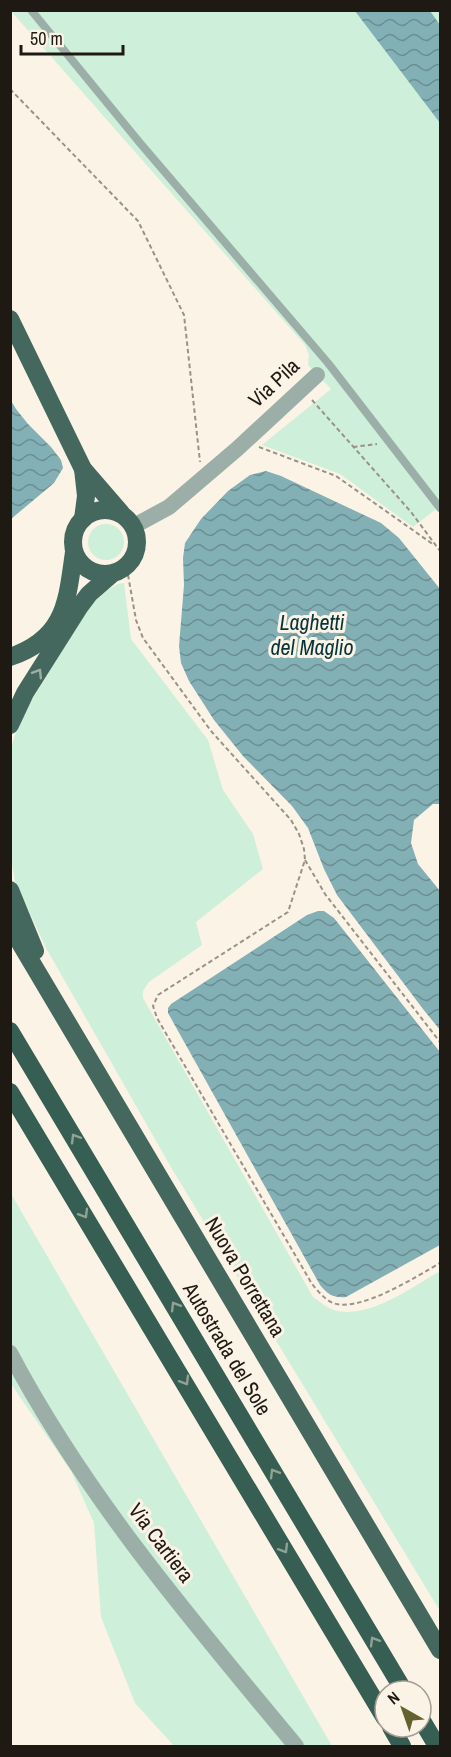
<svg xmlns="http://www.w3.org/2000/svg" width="451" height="1757" font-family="'Archivo Narrow',sans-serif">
	<defs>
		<pattern id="water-waves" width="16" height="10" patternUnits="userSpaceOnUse" patternTransform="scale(1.5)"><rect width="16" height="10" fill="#83b0b5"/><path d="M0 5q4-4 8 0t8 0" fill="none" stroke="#6b8e92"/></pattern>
	</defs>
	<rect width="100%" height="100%" fill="#fcf3e7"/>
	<g fill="#ceefd9">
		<polygon points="11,11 440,11 440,506 413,527 340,474 262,445 331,389 308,365 309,355 305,345"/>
		<circle cx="106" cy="542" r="18"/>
		<path d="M 124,583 L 131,639 L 208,740 L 223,790 L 253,834 L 263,869 L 196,922 L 202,945 L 149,982 L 143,991 L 143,998 L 313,1297 C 318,1300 323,1305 329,1308 C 363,1324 412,1287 440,1271 L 440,1611 L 172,1169 L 46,948 L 15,881 L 10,853 L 10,751 L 16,732 L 30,703 L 90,606 L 106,591 L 118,584 Z"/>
		<polygon points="10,1192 332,1746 174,1746 135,1703 101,1617 94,1523 71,1471 11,1384"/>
	</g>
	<g fill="url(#water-waves)">
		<polygon points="355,11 430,11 440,25 440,123"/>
		<polygon points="10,399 16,409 28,424 51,447 61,460 63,468 54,483 11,519"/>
		<polygon points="266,471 281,476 381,523 399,538 440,589 440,804 433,804 414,820 411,843 418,864 440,891 440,1030 423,1009 337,895 324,869 308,828 292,806 243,756 214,720 189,681 181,663 179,646 184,585 183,558 185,543 201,519 228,491 250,475"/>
		<path d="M 318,911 L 324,911 L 334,918 L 440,1052 L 440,1245 L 346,1297 C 334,1298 328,1295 320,1285 L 168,1013 L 168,1008 L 171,1004 L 307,915 Z"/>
	</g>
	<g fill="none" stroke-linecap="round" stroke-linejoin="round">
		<g stroke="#999288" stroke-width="2" stroke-dasharray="4.5 3" stroke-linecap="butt">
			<polyline points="10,89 138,221 184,315 200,462"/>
			<polyline points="312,400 411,512 440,551"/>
			<polyline points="259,447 336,476 434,545"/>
			<polyline points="353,447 377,444"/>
			<path d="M 128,575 L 136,620 L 143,638 L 211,731 L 291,820 L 299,834 L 304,849 L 305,860 L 288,912 L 158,995 L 153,1006 L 157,1018 L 312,1284 C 318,1291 324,1299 333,1303 C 360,1313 417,1276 440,1263"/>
			<polyline points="305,860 325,894 440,1042"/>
		</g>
		<polyline stroke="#9caea8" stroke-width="8" points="31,10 140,143 328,363 440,508"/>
		<g stroke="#9caea8" stroke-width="16">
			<polyline points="134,526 169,507 237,449 317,375"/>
			<path d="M 10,1353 C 86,1497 193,1622 296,1746"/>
		</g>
		<g stroke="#44685e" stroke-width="18">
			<polyline points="10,319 83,469 121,513"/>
			<circle cx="105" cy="542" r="32"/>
			<polyline points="83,519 86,496 83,469"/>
			<path d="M 10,657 C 66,638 67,601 74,552"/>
			<polyline points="10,725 25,693 80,606 89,594 112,574"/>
			<polyline points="10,890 35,951"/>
			<polyline points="10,926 440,1650"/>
		</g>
		<g stroke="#375e52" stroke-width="18">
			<polyline points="10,1031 404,1691"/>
			<polyline points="10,1092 385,1718"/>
			<polyline points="421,1719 437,1746"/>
			<polyline points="391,1727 402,1746"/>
		</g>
	</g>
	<defs><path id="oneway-chevron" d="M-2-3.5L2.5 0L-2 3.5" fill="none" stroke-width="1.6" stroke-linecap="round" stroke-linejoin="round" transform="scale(1.5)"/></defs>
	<use stroke="#a0aea2" href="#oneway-chevron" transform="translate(38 673) rotate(-58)"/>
	<g stroke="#90a195">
		<use href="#oneway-chevron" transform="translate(75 1138) rotate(-121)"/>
		<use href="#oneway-chevron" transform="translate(84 1214) rotate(59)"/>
		<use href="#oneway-chevron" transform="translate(175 1306) rotate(-121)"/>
		<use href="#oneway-chevron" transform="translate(185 1381) rotate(59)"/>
		<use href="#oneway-chevron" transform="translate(274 1473) rotate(-121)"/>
		<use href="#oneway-chevron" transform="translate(284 1549) rotate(59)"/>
		<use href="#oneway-chevron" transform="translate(374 1641) rotate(-121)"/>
	</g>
	<g text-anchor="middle" stroke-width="6" stroke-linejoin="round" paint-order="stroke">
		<g font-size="21" fill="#1e1912" stroke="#fcf3e7">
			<text transform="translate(274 383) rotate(-43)" y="7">Via Pila</text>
			<text transform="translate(245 1277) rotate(59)" y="7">Nuova Porrettana</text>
			<text transform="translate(227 1349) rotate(59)" y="7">Autostrada del Sole</text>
			<text transform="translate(161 1543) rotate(53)" y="7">Via Cartiera</text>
		</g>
		<g font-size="22" font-style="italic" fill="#073439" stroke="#fcf3e7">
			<text x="312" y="630">Laghetti<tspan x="312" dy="25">del Maglio</tspan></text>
		</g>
	</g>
	<rect width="451" height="1757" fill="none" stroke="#1e1912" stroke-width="24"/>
	<g transform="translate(403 1709) rotate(320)"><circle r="28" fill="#fcf3e7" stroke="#a39c92" stroke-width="1.5"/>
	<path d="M0-4.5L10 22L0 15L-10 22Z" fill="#64612e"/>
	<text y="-9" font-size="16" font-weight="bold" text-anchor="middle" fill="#1e1912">N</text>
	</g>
	<path d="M21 45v9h102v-9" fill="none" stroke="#1e1912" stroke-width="3"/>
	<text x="30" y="45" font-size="18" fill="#1e1912" stroke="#fcf3e7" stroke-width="4.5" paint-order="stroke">50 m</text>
</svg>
